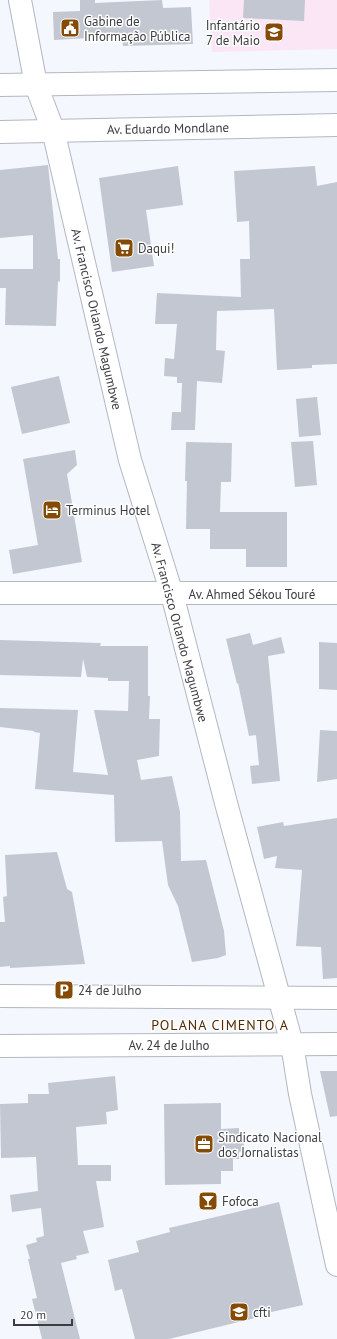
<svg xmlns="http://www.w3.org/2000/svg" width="337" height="1339" font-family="'PT Sans',sans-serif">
	<rect width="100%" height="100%" fill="#f4f7fd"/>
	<polygon fill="#fbe6f5" points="209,0 337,0 337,49 212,52"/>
	<g fill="#c2c7d1">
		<polygon points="80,0 95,0 95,3 162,0 163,8 191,7 193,44 123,46 122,36 54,40 53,12 80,11"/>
		<polygon points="244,0 305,0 304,21 243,18"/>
		<polygon points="48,165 58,259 60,259 60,282 58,281 56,326 5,325 6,288 0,288 0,269 33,269 33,235 0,238 0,170"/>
		<polygon points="178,166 183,205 146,210 154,266 112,272 99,178"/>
		<polygon points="315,166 317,186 337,182 337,364 312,365 312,368 277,370 274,309 217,311 216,350 225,351 222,383 197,381 195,430 171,430 172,412 181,412 182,383 177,383 177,377 164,376 165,358 174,359 177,324 155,324 157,293 241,297 240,259 250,259 249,221 237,222 234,171"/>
		<polygon points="59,376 70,423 22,434 11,387"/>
		<polygon points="317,397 321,435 299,437 296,399"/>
		<polygon points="313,441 317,485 295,487 291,442"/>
		<polygon points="186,442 232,443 231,482 221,482 220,512 287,512 287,567 246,567 246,549 210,549 210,529 186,529 187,481 185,481"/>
		<polygon points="75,450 77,465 67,474 82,562 13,574 9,550 38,545 23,459"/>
		<polygon points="250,633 253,645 281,637 285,653 268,656 280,781 252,784 250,766 259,765 256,735 249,736 238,683 237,684 226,639"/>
		<polygon points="0,640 101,643 100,646 148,646 148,696 150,696 149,719 160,719 159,756 137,760 141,780 172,776 180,812 181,861 206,860 224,931 226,955 218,958 192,962 178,906 168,885 162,841 115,842 114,795 35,789 40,733 34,732 34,731 0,727 0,708 78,710 73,772 108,775 94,710 128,711 129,681 108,681 108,678 87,677 83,659 81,677 0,675"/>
		<polygon points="319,642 337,643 337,690 319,689"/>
		<polygon points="320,730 337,731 337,779 317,782"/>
		<polygon points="337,818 337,978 323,979 321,947 296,946 302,870 275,868 277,856 264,859 257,827 283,822 284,826"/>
		<polygon points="57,852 67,889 72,892 85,964 10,968 10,966 0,967 0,922 5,922 3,897 7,896 5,855"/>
		<polygon points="320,1071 337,1071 337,1116 330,1117"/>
		<polygon points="115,1076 118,1110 106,1112 107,1124 76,1127 78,1165 111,1165 111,1181 96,1181 104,1227 83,1231 89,1253 76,1256 77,1259 61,1263 80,1339 42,1339 32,1299 37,1298 28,1259 30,1259 26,1245 37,1242 36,1238 44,1236 41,1208 12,1212 10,1195 38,1191 36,1157 1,1158 0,1104 28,1103 28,1094 49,1094 48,1083"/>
		<polygon points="221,1103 221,1129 239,1128 239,1137 244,1137 244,1151 239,1152 239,1159 233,1159 233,1171 221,1171 221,1184 165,1185 164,1104"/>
		<polygon points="279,1202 303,1305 258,1315 259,1317 169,1339 135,1339 122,1289 115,1291 108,1260 139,1252 136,1241 170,1232 169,1228"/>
	</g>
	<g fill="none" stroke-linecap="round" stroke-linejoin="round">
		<defs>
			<g id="minor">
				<polyline points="20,0 36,85 53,130 130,460 172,594 226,803 292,1044 300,1094 337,1265"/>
				<polyline points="0,593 337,593"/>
			</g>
			<g id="primary">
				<polyline points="0,85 337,80"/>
				<polyline points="0,132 337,125"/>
				<polyline points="0,996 337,998"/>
				<polyline points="0,1046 337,1044"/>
			</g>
		</defs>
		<use href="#minor" stroke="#b2b7c0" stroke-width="24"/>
		<use href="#primary" stroke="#b2b7c0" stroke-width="24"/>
		<use href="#minor" stroke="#fff" stroke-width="22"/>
		<use href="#primary" stroke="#fff" stroke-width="22"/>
	</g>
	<defs>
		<symbol id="civic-square" viewBox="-11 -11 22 22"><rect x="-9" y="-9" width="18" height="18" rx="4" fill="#854a04" stroke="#fff"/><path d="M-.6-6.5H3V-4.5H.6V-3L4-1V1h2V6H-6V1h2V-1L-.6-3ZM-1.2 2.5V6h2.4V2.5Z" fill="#fff"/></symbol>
		<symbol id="school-square" viewBox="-11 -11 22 22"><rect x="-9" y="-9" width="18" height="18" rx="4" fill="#854a04" stroke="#fff"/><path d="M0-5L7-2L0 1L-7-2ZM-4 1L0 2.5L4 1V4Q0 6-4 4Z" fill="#fff"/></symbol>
		<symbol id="supermarket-square" viewBox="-11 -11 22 22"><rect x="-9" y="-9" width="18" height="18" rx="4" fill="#854a04" stroke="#fff"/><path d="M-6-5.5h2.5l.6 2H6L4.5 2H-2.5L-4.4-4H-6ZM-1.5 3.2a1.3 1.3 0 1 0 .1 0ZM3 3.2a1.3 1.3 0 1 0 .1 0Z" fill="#fff"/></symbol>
		<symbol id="hotel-square" viewBox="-11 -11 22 22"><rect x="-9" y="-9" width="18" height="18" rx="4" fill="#854a04" stroke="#fff"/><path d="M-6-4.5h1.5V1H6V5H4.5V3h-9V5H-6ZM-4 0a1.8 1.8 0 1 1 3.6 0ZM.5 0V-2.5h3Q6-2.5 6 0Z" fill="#fff"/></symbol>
		<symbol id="parking-square" viewBox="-11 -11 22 22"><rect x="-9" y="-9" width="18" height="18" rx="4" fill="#854a04" stroke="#fff"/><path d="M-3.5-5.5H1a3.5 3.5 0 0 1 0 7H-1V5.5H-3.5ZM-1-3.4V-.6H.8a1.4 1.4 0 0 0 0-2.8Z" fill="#fff"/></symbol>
		<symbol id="office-square" viewBox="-11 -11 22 22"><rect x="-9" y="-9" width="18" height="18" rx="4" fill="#854a04" stroke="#fff"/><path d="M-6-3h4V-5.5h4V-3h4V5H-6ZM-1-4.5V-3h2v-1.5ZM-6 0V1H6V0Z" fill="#fff"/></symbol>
		<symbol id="bar-square" viewBox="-11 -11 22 22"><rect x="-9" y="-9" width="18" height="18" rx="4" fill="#854a04" stroke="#fff"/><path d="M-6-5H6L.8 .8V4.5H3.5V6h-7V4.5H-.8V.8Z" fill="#fff"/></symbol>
	</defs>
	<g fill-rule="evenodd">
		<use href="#civic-square" x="59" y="17" width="22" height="22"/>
		<use href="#school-square" x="263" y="21" width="22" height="22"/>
		<use href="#supermarket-square" x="113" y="237" width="22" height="22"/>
		<use href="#hotel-square" x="41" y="499" width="22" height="22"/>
		<use href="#parking-square" x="53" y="979" width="22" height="22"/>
		<use href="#office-square" x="193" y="1133" width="22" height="22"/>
		<use href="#bar-square" x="197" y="1190" width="22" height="22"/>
		<use href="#school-square" x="228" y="1301" width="22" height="22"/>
	</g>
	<g text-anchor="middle" stroke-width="3" stroke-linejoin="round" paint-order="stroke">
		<g font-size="13" fill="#3b3d41" stroke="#fff" text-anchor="start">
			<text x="84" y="26">Gabine de<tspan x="84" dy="15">Informação Pública</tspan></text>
			<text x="260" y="30" text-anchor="end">Infantário<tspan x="260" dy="15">7 de Maio</tspan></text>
			<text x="138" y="253">Daqui!</text>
			<text x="66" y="515">Terminus Hotel</text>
			<text x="78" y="995">24 de Julho</text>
			<text x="218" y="1142">Sindicato Nacional<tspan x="218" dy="15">dos Jornalistas</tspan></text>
			<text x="222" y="1206">Fofoca</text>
			<text x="253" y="1317">cfti</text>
		</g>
		<g font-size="13" fill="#3b3d41" stroke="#fff">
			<text transform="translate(168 128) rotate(-1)" y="5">Av. Eduardo Mondlane</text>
			<text transform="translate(97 319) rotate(77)" y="5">Av. Francisco Orlando Magumbwe</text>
			<text x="252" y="599">Av. Ahmed Sékou Touré</text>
			<text transform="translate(180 632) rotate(75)" y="5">Av. Francisco Orlando Magumbwe</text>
			<text x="169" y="1050">Av. 24 de Julho</text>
		</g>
		<g font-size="14" letter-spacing="1" fill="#522900" stroke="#fff">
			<text x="220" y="1030">POLANA CIMENTO A</text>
		</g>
	</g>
	<path d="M14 1319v6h58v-6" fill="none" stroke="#3b3d41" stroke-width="2"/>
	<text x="20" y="1319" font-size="12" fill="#3b3d41" stroke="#ffffff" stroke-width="3" paint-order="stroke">20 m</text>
</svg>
